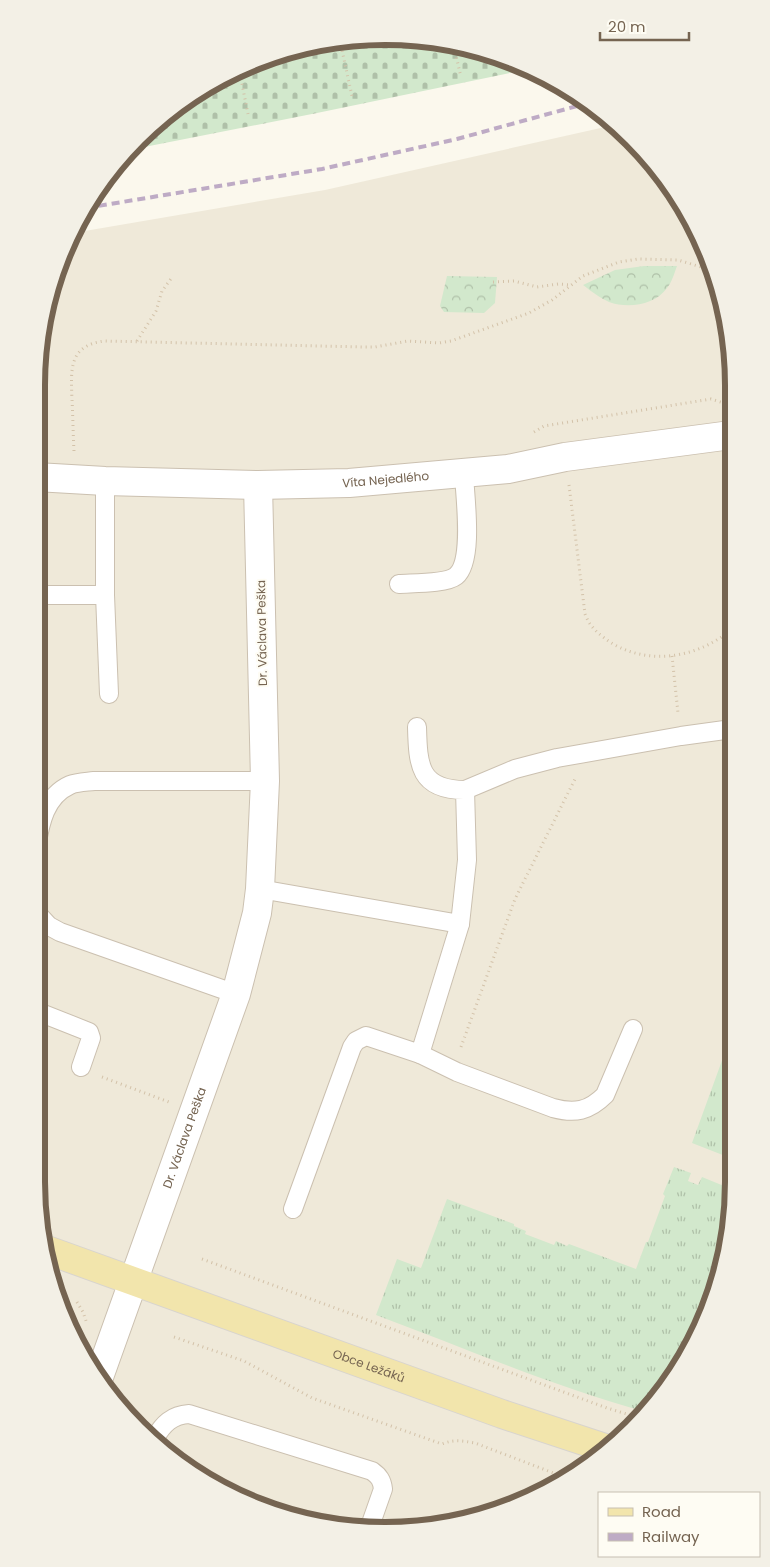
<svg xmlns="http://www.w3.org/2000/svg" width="770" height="1567" font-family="Poppins,sans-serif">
	<defs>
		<pattern id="grass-tufts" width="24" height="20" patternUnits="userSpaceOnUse" patternTransform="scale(1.25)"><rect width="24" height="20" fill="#d2e8cc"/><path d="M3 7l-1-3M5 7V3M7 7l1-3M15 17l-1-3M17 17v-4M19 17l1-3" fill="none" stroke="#afc0a8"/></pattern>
		<pattern id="forest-crowns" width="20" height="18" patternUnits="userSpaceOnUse" patternTransform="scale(1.25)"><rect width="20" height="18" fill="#d2e8cc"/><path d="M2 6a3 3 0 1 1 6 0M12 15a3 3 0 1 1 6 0" fill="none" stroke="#afc0a8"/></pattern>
		<pattern id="cemetery-stones" width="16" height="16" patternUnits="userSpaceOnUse" patternTransform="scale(1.25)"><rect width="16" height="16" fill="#d2e8cc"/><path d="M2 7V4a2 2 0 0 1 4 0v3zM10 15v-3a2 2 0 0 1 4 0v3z" fill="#afc0a8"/></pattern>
	</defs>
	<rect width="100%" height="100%" fill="#fbf8ed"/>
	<polygon fill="#efe9d9" points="614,125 662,172 707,251 731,339 734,1182 727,1250 707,1316 675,1376 632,1428 540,1495 431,1528 317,1524 251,1504 191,1472 108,1395 55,1294 36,1182 36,453 42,453 48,322 46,308 63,251 73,233 325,190"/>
	<g fill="url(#grass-tufts)">
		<polygon points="731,932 733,932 733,960 722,956"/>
		<path d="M 733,1040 L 734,1182 L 727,1250 L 707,1316 L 675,1376 L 646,1412 C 554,1387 465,1348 376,1315 L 397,1259 L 421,1268 L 447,1199 L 514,1224 L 514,1226 L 526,1231 L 525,1234 L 554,1245 L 556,1241 L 567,1246 L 569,1244 L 636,1269 L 646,1242 L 648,1242 L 665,1196 L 663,1194 L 674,1167 L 691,1173 L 688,1181 L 698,1185 L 702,1177 L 724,1186 L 733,1159 L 692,1143 L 728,1044 L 731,1045 Z"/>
	</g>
	<g fill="url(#forest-crowns)">
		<path d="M 644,266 L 677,266 C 674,274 672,282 667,288 C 655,305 628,309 609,302 C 600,298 591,291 583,285 L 615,270 Z"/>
		<polygon points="447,276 497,277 495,303 484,313 444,312 440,306"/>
	</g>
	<polygon fill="url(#cemetery-stones)" points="385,36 453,43 519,63 529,69 317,113 129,150 139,138 191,95 252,63 317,43"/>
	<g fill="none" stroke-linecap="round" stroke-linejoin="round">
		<defs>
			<g id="service">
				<path d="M 399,584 C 412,583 446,584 456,576 C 474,561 465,497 464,475"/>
				<polyline points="36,595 105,595 105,481"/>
				<polyline points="105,595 109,694"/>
				<polyline points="465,790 515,769 557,758 681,736 732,729"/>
				<path d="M 36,847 C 40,824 45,796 70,785 C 77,782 86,782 94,781 L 265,781"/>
				<polyline points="260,889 460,924"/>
				<polyline points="36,912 49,926 60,932 236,994"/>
				<polyline points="36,1011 89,1032 91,1038 81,1067"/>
				<path d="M 420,1054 L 457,1072 L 553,1108 C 575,1114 589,1111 605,1095 L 633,1029"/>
				<path d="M 293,1209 L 352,1047 L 356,1041 L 366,1036 L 420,1054 L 460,924 L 467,860 L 465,790 C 419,790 418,765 417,727"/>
				<path d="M 155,1438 C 163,1424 172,1415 189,1414 L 372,1471 C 379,1476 382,1480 383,1489 L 370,1526"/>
			</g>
			<g id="minor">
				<path id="s1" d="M 36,477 L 105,481 L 258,485 L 349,483 L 508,469 L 565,457 L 731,435"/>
				<path id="s2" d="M 99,1377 L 236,994 L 257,913 L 260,889 L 265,781 L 258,485"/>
			</g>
			<g id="primary">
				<path id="s3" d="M 47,1250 L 502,1414 L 605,1448"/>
			</g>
		</defs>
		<use href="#service" stroke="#cbc0b0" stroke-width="20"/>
		<use href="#minor" stroke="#cbc0b0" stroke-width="30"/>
		<use href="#primary" stroke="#d8d4ce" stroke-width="30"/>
		<g stroke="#d3c2a9" stroke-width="3" stroke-dasharray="1 4" stroke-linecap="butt">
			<polyline points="340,41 352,96"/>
			<polyline points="453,43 461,77"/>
			<polyline points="239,69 248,114"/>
			<polyline points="493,282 514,281 537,287 558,284 572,285"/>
			<polyline points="137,341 156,311 162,291 173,276"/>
			<polyline points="534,432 544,426 711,399 730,405"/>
			<path d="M 74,451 C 73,434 73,417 72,400 C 71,370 68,345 105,341 L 363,347 L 375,347 L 408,341 L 439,343 L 451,341 L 529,313 L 552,300 L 583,276 L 619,262 L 638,259 L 678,260 L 701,267 L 714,275"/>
			<polyline points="729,465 731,477"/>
			<path d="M 569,485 L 585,614 C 590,628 601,636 613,644 C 652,666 699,657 732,629"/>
			<polyline points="672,656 678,713"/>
			<polyline points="461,1047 515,899 575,779"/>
			<polyline points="102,1077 169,1102"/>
			<polyline points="202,1259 607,1408 640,1418"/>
			<polyline points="77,1302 83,1312 87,1324"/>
			<path d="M 174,1337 L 244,1361 L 312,1398 L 442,1444 C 454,1439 463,1441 475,1443 L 564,1477"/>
		</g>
		<use href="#service" stroke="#fff" stroke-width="18"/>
		<use href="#minor" stroke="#fff" stroke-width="28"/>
		<use href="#primary" stroke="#f2e5ac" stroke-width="28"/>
		<polyline stroke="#beabc5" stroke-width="4" stroke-dasharray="8 5" stroke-linecap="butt" points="86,208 322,169 457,139 588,103"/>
	</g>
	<g text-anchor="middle" stroke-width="4" stroke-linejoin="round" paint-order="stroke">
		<g font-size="12" fill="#756451" stroke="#fefcf3">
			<text dy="4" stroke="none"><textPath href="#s1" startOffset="350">Víta Nejedlého</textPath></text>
			<text transform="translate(262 633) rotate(-91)" y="4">Dr. Václava Peška</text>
			<text dy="4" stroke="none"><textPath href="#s2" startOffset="254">Dr. Václava Peška</textPath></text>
			<text dy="4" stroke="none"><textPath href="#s3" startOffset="342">Obce Ležáků</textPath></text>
		</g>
	</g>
	<path d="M0 0H770V1567H0ZM385 45H385A340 340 0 0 1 725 385V1182A340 340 0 0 1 385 1522H385A340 340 0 0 1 45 1182V385A340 340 0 0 1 385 45Z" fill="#f3f0e6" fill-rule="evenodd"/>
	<path fill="none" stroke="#756451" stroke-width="6" d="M385 45H385A340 340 0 0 1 725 385V1182A340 340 0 0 1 385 1522H385A340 340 0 0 1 45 1182V385A340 340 0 0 1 385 45Z"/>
	<rect x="598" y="1492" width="162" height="65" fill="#fefcf3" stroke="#c7bfb2"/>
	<rect x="608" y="1508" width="25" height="8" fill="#f2e5ac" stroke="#c7bfb2"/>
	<text x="642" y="1517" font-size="15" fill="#756451">Road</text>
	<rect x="608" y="1533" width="25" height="8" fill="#beabc5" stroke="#c7bfb2"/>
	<text x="642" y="1542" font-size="15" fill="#756451">Railway</text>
	<path d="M600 32v8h89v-8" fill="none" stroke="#756451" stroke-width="2.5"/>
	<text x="608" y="32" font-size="15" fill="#756451" stroke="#fefcf3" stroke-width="4" paint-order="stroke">20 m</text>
</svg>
